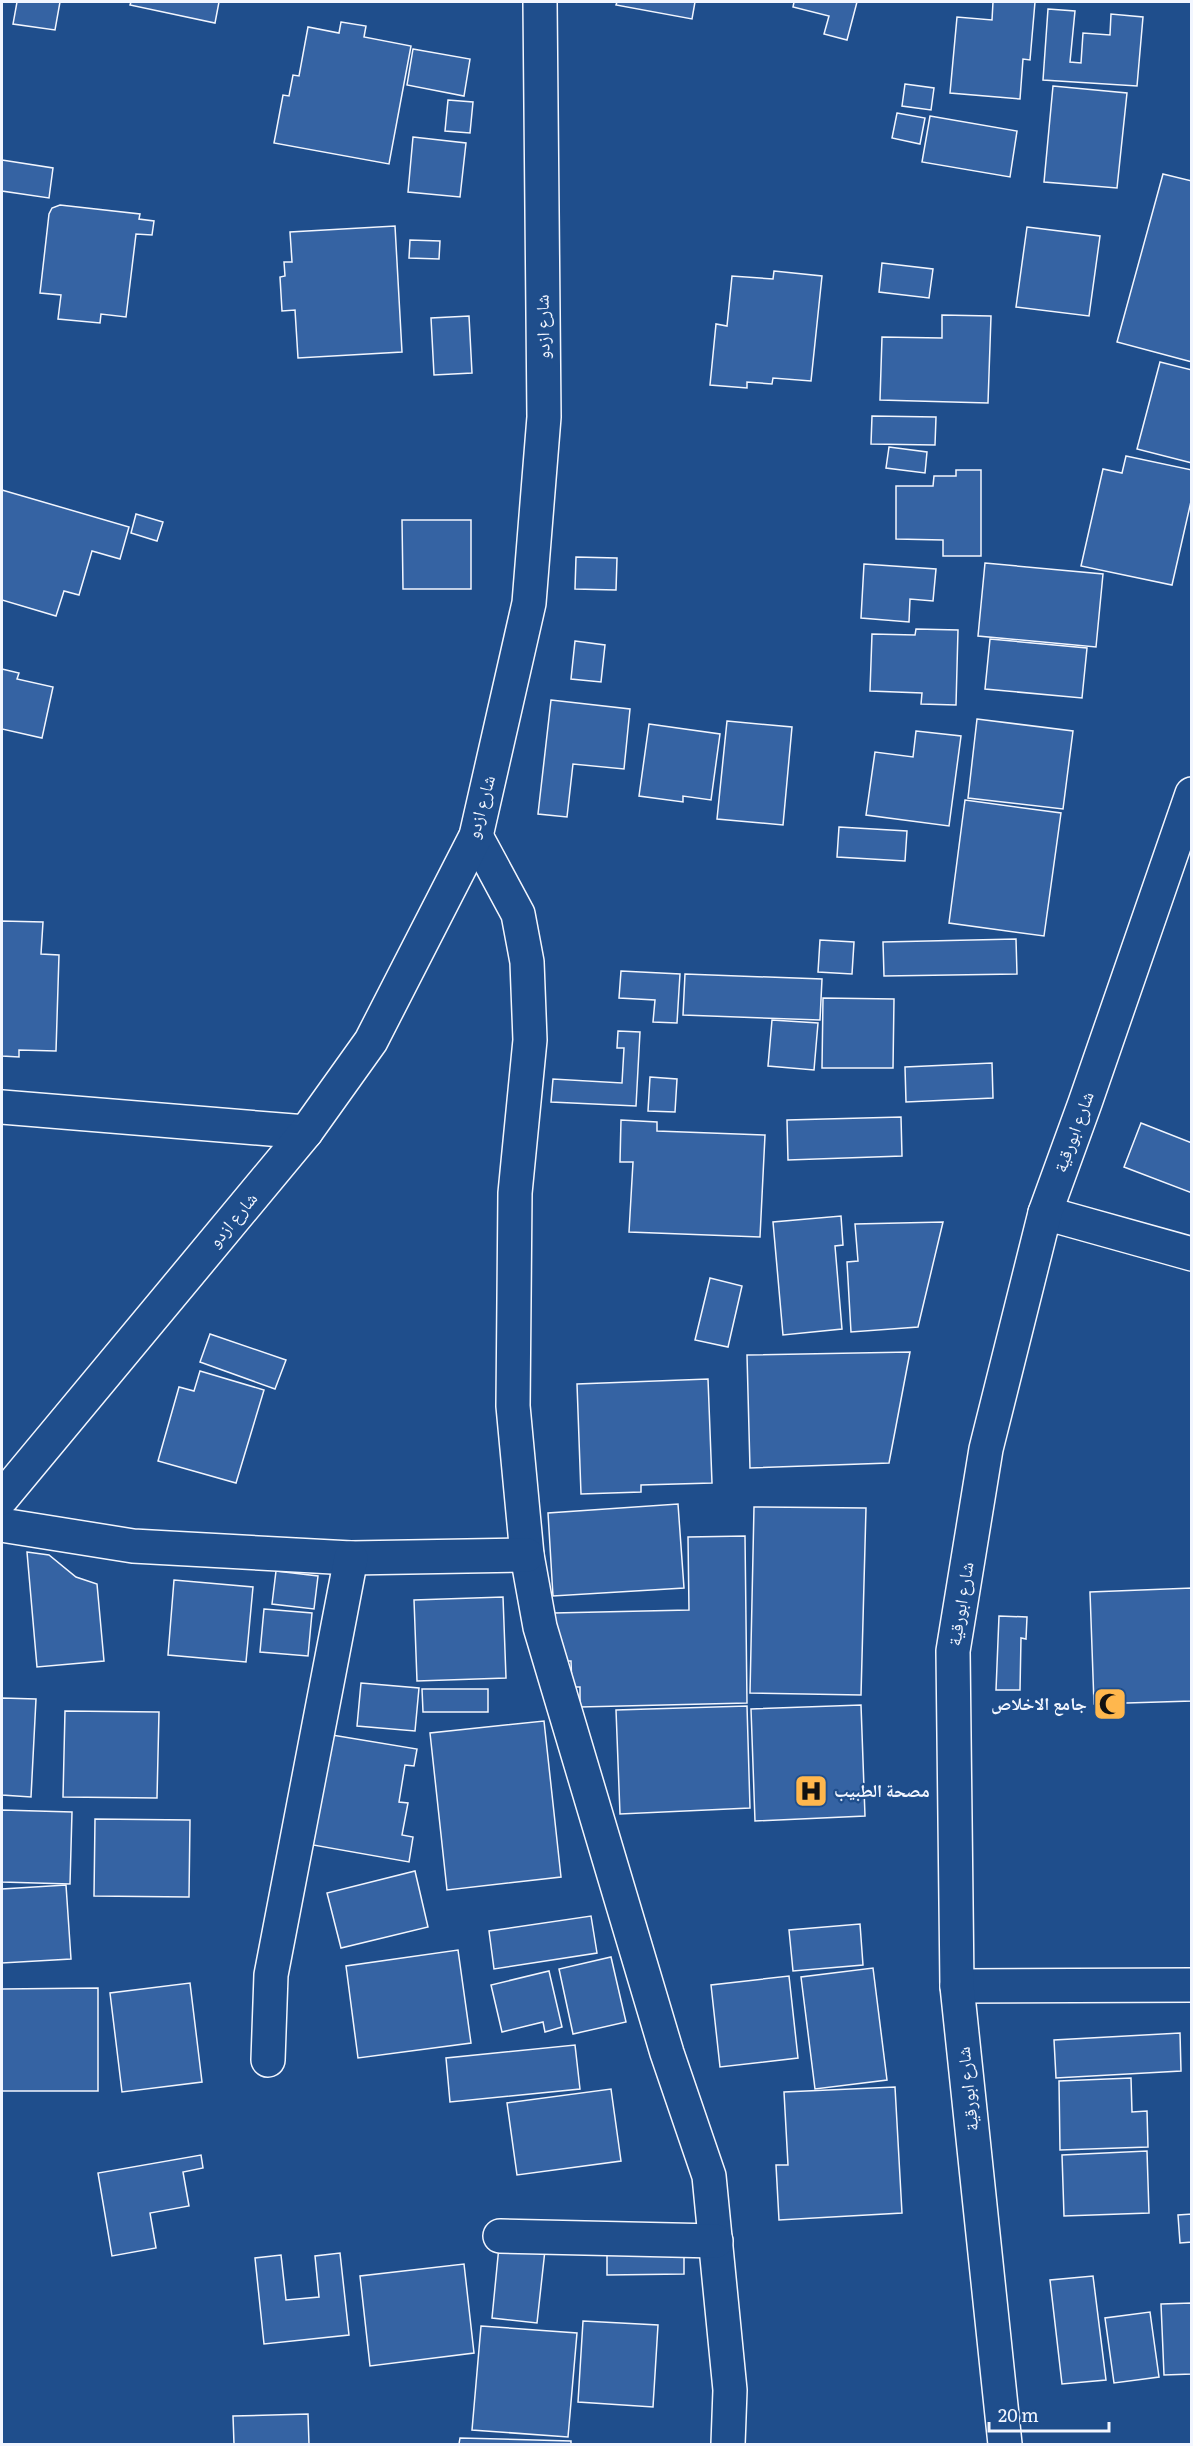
<svg xmlns="http://www.w3.org/2000/svg" width="1193" height="2446" font-family="Literata,'Noto Naskh Arabic',serif">
	<rect width="100%" height="100%" fill="#1f4e8c"/>
	<g fill="#3563a3" stroke="#f2f6ff" stroke-width="1.5">
		<polygon points="17,2 60,2 55,30 13,24"/>
		<polygon points="131,2 219,2 215,23 130,5"/>
		<polygon points="617,2 695,2 692,19 616,5"/>
		<polygon points="794,2 857,2 847,40 824,34 829,16 793,7"/>
		<polygon points="993,2 1035,2 1030,60 1023,59 1020,99 950,93 957,17 992,20"/>
		<polygon points="1048,9 1075,11 1070,62 1081,63 1083,33 1110,35 1111,14 1143,17 1137,86 1043,80"/>
		<polygon points="341,22 366,26 364,37 411,46 389,164 274,143 283,95 289,96 293,75 299,76 308,27 339,33"/>
		<polygon points="413,49 470,59 464,96 407,85"/>
		<polygon points="905,84 934,88 931,110 902,106"/>
		<polygon points="1053,86 1127,93 1117,188 1044,182"/>
		<polygon points="448,100 473,102 470,133 445,131"/>
		<polygon points="897,113 925,118 920,144 892,138"/>
		<polygon points="930,116 1017,131 1010,177 922,162"/>
		<polygon points="413,137 466,143 460,197 408,192"/>
		<polygon points="2,160 53,168 49,198 2,191"/>
		<polygon points="1163,174 1192,181 1192,362 1117,342"/>
		<polygon points="60,205 140,214 139,219 154,221 152,235 136,234 126,317 101,314 100,323 58,319 61,295 40,293 49,214 52,208"/>
		<polygon points="395,226 402,352 298,358 295,310 282,311 280,277 285,276 284,262 292,262 290,232"/>
		<polygon points="1027,227 1100,236 1089,316 1016,307"/>
		<polygon points="410,240 440,241 439,259 409,258"/>
		<polygon points="882,263 933,269 929,298 879,292"/>
		<polygon points="774,271 822,276 811,381 773,378 772,384 747,382 747,388 710,385 716,324 727,326 732,276 773,279"/>
		<polygon points="942,315 991,316 988,403 880,400 882,337 942,338"/>
		<polygon points="469,316 472,373 434,375 431,318"/>
		<polygon points="1160,362 1192,370 1192,463 1137,449"/>
		<polygon points="872,416 936,417 935,445 871,444"/>
		<polygon points="889,447 927,452 925,473 886,468"/>
		<polygon points="1126,456 1192,470 1192,497 1172,585 1081,566 1103,469 1122,473"/>
		<polygon points="956,470 981,470 981,556 943,556 943,540 896,539 896,486 933,486 934,476 956,476"/>
		<polygon points="2,490 129,527 120,559 92,551 79,595 64,591 56,616 2,600"/>
		<polygon points="136,514 163,522 157,541 131,533"/>
		<polygon points="402,520 471,520 471,589 403,589"/>
		<polygon points="576,557 617,558 616,590 575,589"/>
		<polygon points="985,563 1103,574 1096,647 978,636"/>
		<polygon points="864,564 936,569 933,601 910,599 909,622 861,618"/>
		<polygon points="916,629 958,630 956,705 921,704 922,693 870,691 872,634 915,635"/>
		<polygon points="990,639 1087,648 1082,698 985,689"/>
		<polygon points="575,641 605,645 601,682 571,679"/>
		<polygon points="2,669 19,673 17,679 53,687 42,738 2,729"/>
		<polygon points="551,700 630,709 624,769 573,764 567,817 538,814"/>
		<polygon points="977,719 1073,731 1063,809 968,798"/>
		<polygon points="727,721 792,727 783,825 717,819"/>
		<polygon points="649,724 720,734 711,800 683,796 683,802 639,796"/>
		<polygon points="916,731 961,736 949,826 866,815 875,752 913,757"/>
		<polygon points="965,800 1061,813 1044,936 949,923"/>
		<polygon points="839,827 907,831 905,861 837,857"/>
		<polygon points="2,921 43,922 41,954 59,955 56,1051 19,1050 19,1057 2,1056"/>
		<polygon points="1016,939 1017,974 884,976 883,942"/>
		<polygon points="820,940 854,942 852,974 818,972"/>
		<polygon points="621,971 680,974 677,1023 653,1022 655,1000 619,998"/>
		<polygon points="685,974 822,979 820,1020 683,1015"/>
		<polygon points="823,998 894,999 893,1068 822,1068"/>
		<polygon points="772,1020 818,1023 814,1070 768,1066"/>
		<polygon points="618,1031 640,1032 636,1106 551,1102 553,1079 622,1083 624,1048 617,1048"/>
		<polygon points="992,1063 993,1098 906,1102 905,1067"/>
		<polygon points="650,1077 677,1079 675,1112 648,1111"/>
		<polygon points="901,1117 902,1156 788,1160 787,1120"/>
		<polygon points="621,1120 657,1122 657,1131 765,1135 760,1237 629,1232 633,1162 620,1162"/>
		<polygon points="1141,1123 1192,1143 1192,1193 1124,1167"/>
		<polygon points="841,1216 843,1245 835,1246 842,1329 783,1335 773,1222"/>
		<polygon points="943,1222 918,1327 851,1332 847,1262 858,1261 855,1224"/>
		<polygon points="710,1278 742,1286 728,1347 695,1340"/>
		<polygon points="210,1334 286,1360 275,1389 200,1362"/>
		<polygon points="910,1352 889,1463 750,1468 747,1355"/>
		<polygon points="200,1371 264,1390 236,1483 158,1461 179,1387 194,1391"/>
		<polygon points="708,1379 712,1483 641,1485 641,1492 581,1494 577,1384"/>
		<polygon points="678,1504 684,1588 553,1596 548,1513"/>
		<polygon points="754,1507 866,1508 861,1695 750,1693"/>
		<polygon points="745,1536 747,1703 580,1707 580,1687 572,1687 571,1661 554,1661 554,1613 689,1610 688,1537"/>
		<polygon points="27,1552 49,1555 76,1577 97,1584 104,1661 37,1667"/>
		<polygon points="276,1571 318,1576 314,1609 272,1604"/>
		<polygon points="174,1580 253,1587 246,1662 168,1655"/>
		<polygon points="1192,1588 1192,1701 1094,1704 1090,1592"/>
		<polygon points="503,1597 506,1678 417,1681 414,1600"/>
		<polygon points="264,1609 312,1613 308,1656 260,1652"/>
		<polygon points="999,1616 1027,1617 1026,1639 1021,1638 1020,1690 996,1690"/>
		<polygon points="361,1683 419,1688 415,1731 357,1726"/>
		<polygon points="422,1689 488,1689 488,1712 423,1712"/>
		<polygon points="2,1698 36,1699 31,1797 2,1795"/>
		<polygon points="861,1705 865,1816 755,1821 751,1709"/>
		<polygon points="747,1706 750,1808 620,1814 616,1710"/>
		<polygon points="65,1711 159,1712 157,1798 63,1797"/>
		<polygon points="544,1721 561,1877 447,1890 430,1733"/>
		<polygon points="332,1735 417,1749 414,1766 405,1765 399,1802 408,1803 402,1835 413,1837 409,1862 313,1845"/>
		<polygon points="2,1810 72,1812 70,1884 2,1882"/>
		<polygon points="95,1819 190,1820 189,1897 94,1896"/>
		<polygon points="415,1871 428,1927 341,1948 327,1893"/>
		<polygon points="66,1885 71,1959 2,1963 2,1889"/>
		<polygon points="591,1916 597,1953 494,1969 489,1931"/>
		<polygon points="860,1924 863,1965 793,1971 789,1930"/>
		<polygon points="458,1950 471,2043 358,2058 346,1966"/>
		<polygon points="611,1957 626,2022 573,2034 559,1969"/>
		<polygon points="873,1968 887,2080 815,2089 801,1977"/>
		<polygon points="549,1971 562,2027 545,2032 543,2022 502,2032 491,1985"/>
		<polygon points="789,1976 798,2058 720,2067 711,1985"/>
		<polygon points="190,1983 202,2082 122,2092 110,1993"/>
		<polygon points="98,1988 98,2091 2,2091 2,1989"/>
		<polygon points="1180,2033 1181,2071 1056,2078 1054,2040"/>
		<polygon points="575,2045 580,2089 450,2102 446,2058"/>
		<polygon points="1131,2078 1132,2112 1147,2111 1148,2147 1060,2150 1059,2081"/>
		<polygon points="895,2087 902,2213 779,2220 776,2165 788,2165 784,2092"/>
		<polygon points="611,2089 621,2161 517,2175 507,2103"/>
		<polygon points="1147,2151 1149,2213 1064,2216 1062,2155"/>
		<polygon points="201,2155 203,2168 183,2172 189,2206 150,2213 156,2248 112,2256 98,2173"/>
		<polygon points="1192,2214 1192,2242 1180,2243 1178,2215"/>
		<polygon points="499,2246 545,2250 537,2323 492,2318"/>
		<polygon points="607,2252 684,2252 684,2274 607,2275"/>
		<polygon points="340,2253 349,2335 264,2344 255,2258 281,2255 286,2300 319,2297 315,2256"/>
		<polygon points="464,2264 474,2353 370,2366 360,2276"/>
		<polygon points="1093,2276 1106,2380 1062,2384 1050,2280"/>
		<polygon points="1192,2303 1192,2374 1164,2375 1161,2304"/>
		<polygon points="1150,2312 1159,2377 1114,2383 1105,2318"/>
		<polygon points="583,2321 658,2325 653,2407 578,2402"/>
		<polygon points="481,2326 577,2333 568,2437 472,2430"/>
		<polygon points="308,2414 309,2444 234,2444 233,2416"/>
		<polygon points="460,2438 571,2441 571,2444 459,2444"/>
	</g>
	<g fill="none" stroke-linecap="round" stroke-linejoin="round">
		<defs>
			<g id="minor">
				<polyline points="476,836 518,914 527,962 530,1040 515,1193 513,1406 527,1555 540,1627 667,2053 709,2176 730,2390 728,2444"/>
				<polyline points="2,1107 306,1132"/>
				<polyline points="1045,1213 1192,1254"/>
				<polyline points="2,1525 133,1546 351,1558 527,1555"/>
				<polyline points="957,1986 1192,1985"/>
				<polyline points="268,2060 271,1975 351,1558"/>
				<polyline points="500,2236 716,2241"/>
			</g>
			<g id="major">
				<polyline points="2,1498 306,1132 371,1041 476,836 529,603 544,417 540,2"/>
				<polyline points="1005,2444 957,1986 953,1651 986,1449 1045,1213 1085,1103 1192,794"/>
			</g>
		</defs>
		<use href="#minor" stroke="#f2f6ff" stroke-width="36"/>
		<use href="#major" stroke="#f2f6ff" stroke-width="36"/>
		<use href="#minor" stroke="#1f4e8c" stroke-width="33"/>
		<use href="#major" stroke="#1f4e8c" stroke-width="33"/>
	</g>
	<defs>
		<symbol id="mosque-square" viewBox="-11 -11 22 22"><rect x="-9" y="-9" width="18" height="18" rx="4" fill="#ffb74d" stroke="#1f4e8c"/><path d="M3.5-4.9A6 6 0 1 0 3.5 4.9A5 5 0 1 1 3.5-4.9Z" fill="#111"/></symbol>
		<symbol id="hospital-square" viewBox="-11 -11 22 22"><rect x="-9" y="-9" width="18" height="18" rx="4" fill="#ffb74d" stroke="#1f4e8c"/><path d="M-5-5h3v3.5h4V-5h3V5h-3V1.5h-4V5h-3Z" fill="#111"/></symbol>
	</defs>
	<g fill-rule="evenodd">
		<use href="#mosque-square" x="1091" y="1685" width="38" height="38"/>
		<use href="#hospital-square" x="792" y="1772" width="38" height="38"/>
	</g>
	<g text-anchor="middle" stroke-width="4.5" stroke-linejoin="round" paint-order="stroke">
		<g font-size="18" fill="#f2f6ff" stroke="#1f4e8c">
			<text transform="translate(543 327) rotate(-91)" y="6">شارع ازدو</text>
			<text transform="translate(481 807) rotate(-75)" y="6">شارع ازدو</text>
			<text transform="translate(1074 1132) rotate(-70)" y="6">شارع ابورقية</text>
			<text transform="translate(233 1220) rotate(-50)" y="6">شارع ازدو</text>
			<text transform="translate(961 1604) rotate(-81)" y="6">شارع ابورقية</text>
			<text transform="translate(968 2089) rotate(-96)" y="6">شارع ابورقية</text>
		</g>
		<g font-size="18" font-weight="bold" fill="#f2f6ff" stroke="#1f4e8c" text-anchor="end">
			<text x="1087" y="1710">جامع الاخلاص</text>
			<text x="834" y="1797" text-anchor="start">مصحة الطبيب</text>
		</g>
	</g>
	<rect width="1193" height="2446" fill="none" stroke="#f2f6ff" stroke-width="6"/>
	<path d="M989 2422v9h120v-9" fill="none" stroke="#f2f6ff" stroke-width="3"/>
	<text x="998" y="2422" font-size="18" fill="#f2f6ff" stroke="#1f4e8c" stroke-width="4.5" paint-order="stroke">20 m</text>
</svg>
